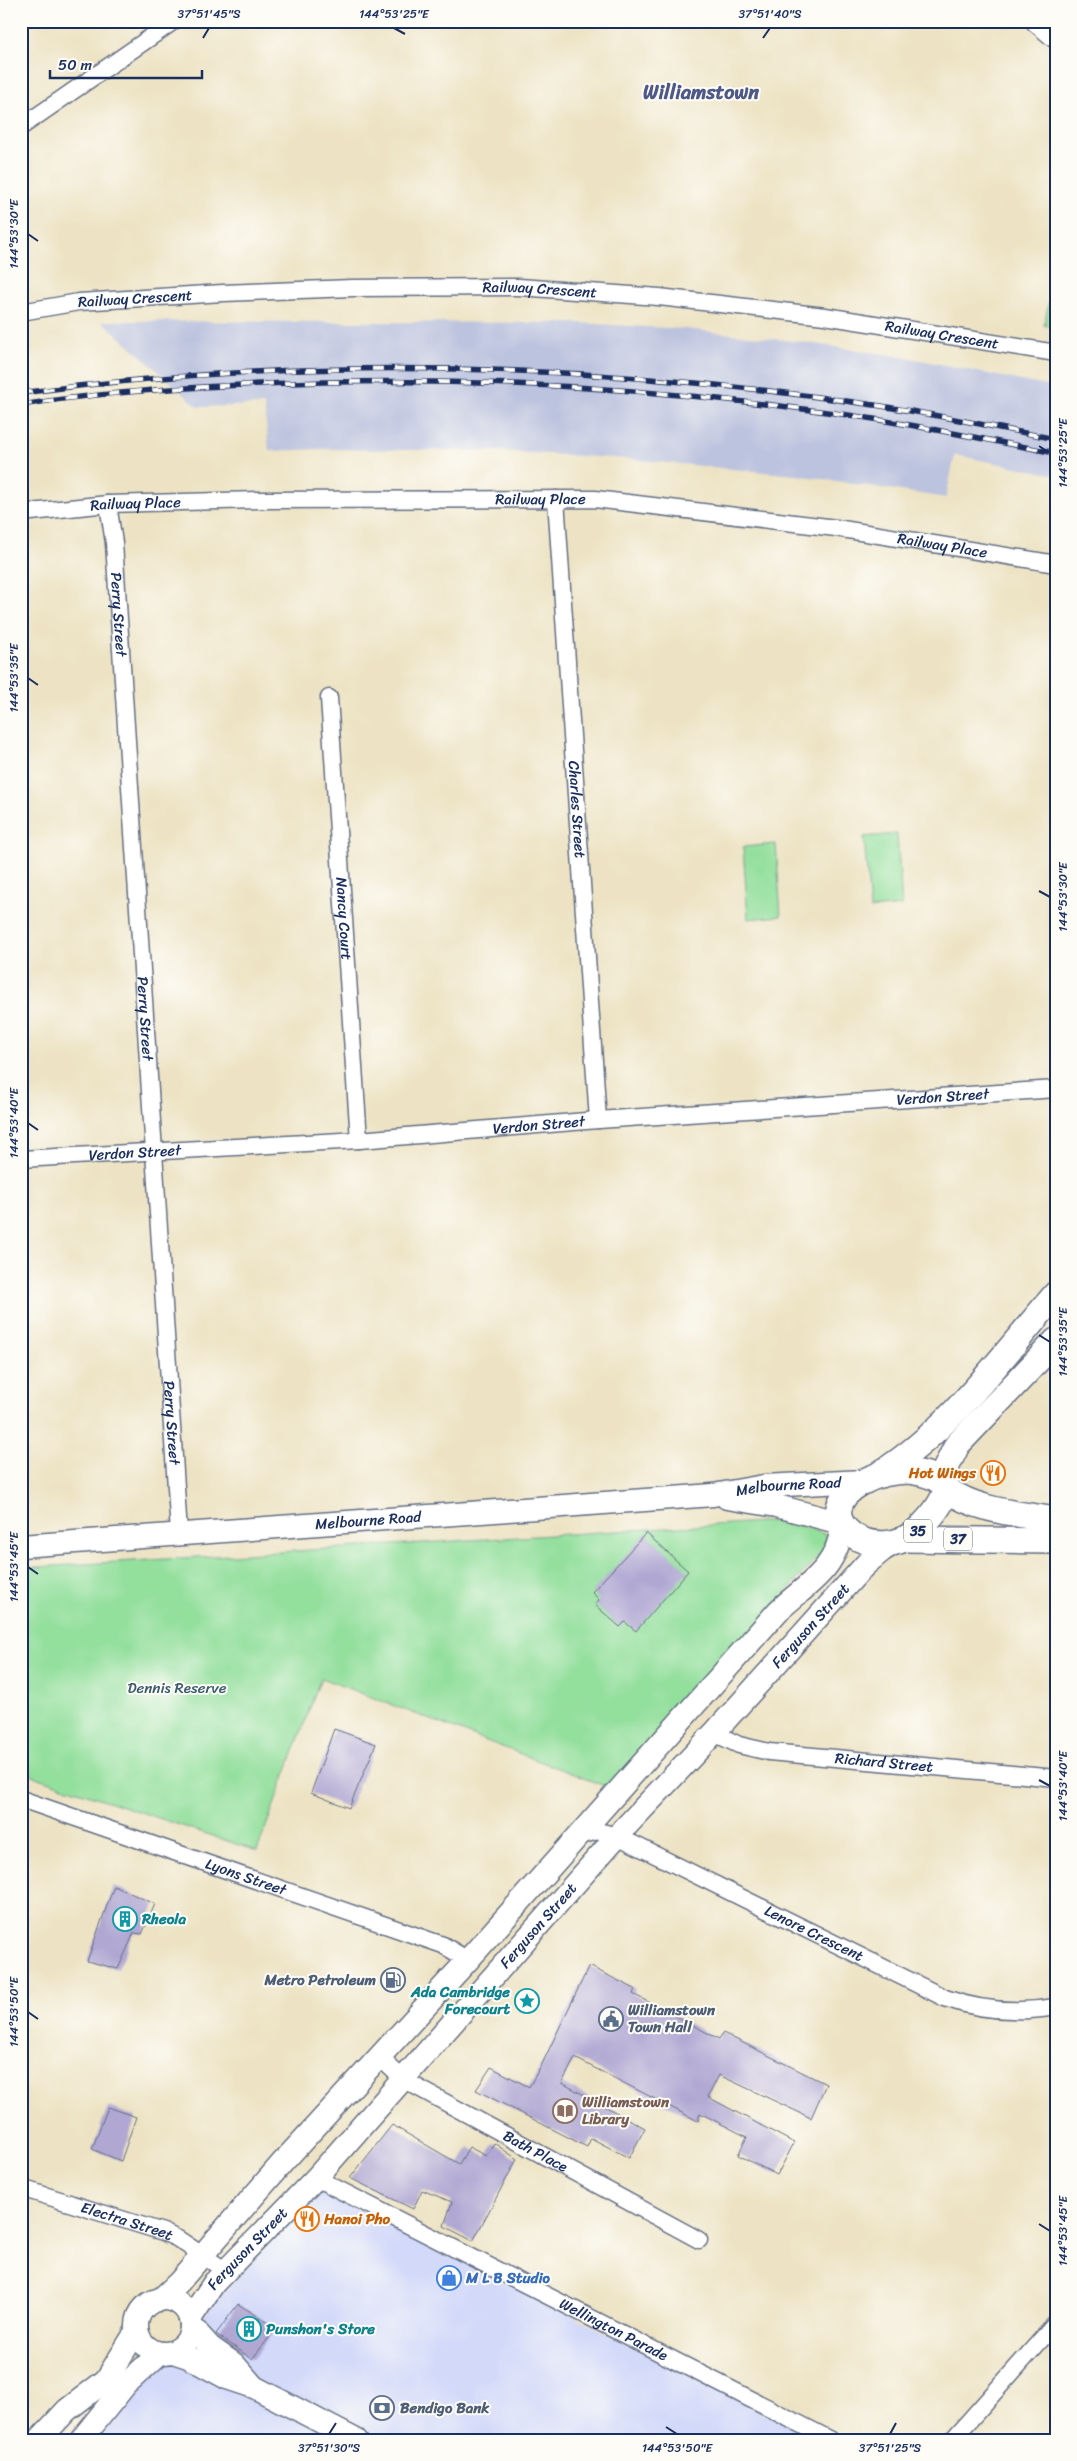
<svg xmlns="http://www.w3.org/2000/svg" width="1077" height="2461" font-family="Sriracha,sans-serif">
	<rect width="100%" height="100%" fill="#fdfcf7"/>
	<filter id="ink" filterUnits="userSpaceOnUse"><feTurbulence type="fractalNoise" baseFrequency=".02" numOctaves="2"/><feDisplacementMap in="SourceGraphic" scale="10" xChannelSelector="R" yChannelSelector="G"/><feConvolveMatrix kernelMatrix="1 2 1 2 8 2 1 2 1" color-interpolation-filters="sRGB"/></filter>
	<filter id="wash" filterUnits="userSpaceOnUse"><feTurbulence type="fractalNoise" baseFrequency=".0096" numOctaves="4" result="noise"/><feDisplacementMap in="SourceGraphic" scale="20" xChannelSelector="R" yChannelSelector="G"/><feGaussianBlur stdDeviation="1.12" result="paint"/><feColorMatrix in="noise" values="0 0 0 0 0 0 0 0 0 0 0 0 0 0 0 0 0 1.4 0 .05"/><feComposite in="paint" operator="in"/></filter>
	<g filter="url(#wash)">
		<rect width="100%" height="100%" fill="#ede3c4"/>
		<polygon fill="#d2d9f9" points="316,2187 820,2440 95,2440"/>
		<polygon fill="#bcc3de" points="102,321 577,323 686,329 802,342 910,358 1056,388 1056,475 955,455 946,498 804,476 629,459 500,451 320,449 269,451 264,405 198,407"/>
		<g fill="#93df9c" stroke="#57877d">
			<polygon points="1056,266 1056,328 1044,325"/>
			<polygon points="897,834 902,906 870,909 864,837"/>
			<polygon points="776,844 781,916 748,919 743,847"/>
			<polygon points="777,1521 800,1525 827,1535 823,1551 610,1788 321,1678 257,1851 21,1772 21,1568"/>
		</g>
		<g id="blocks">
			<g fill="#b0a8d3">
				<polygon points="646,1533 688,1571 636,1631 625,1622 620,1627 595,1605 599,1600 592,1592"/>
				<polygon points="334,1729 376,1744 349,1808 311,1793"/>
				<polygon points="114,1886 155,1904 142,1934 134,1933 118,1969 87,1961"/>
				<polygon points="589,1966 635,1989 633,1994 719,2039 723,2033 826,2084 811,2118 719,2075 708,2097 794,2143 777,2175 738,2155 747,2137 700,2113 698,2121 575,2058 562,2083 645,2128 629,2158 591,2138 587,2147 476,2090 491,2067 529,2087 543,2062"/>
				<polygon points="108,2107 136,2117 121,2161 92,2149"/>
				<polygon points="392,2125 459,2164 469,2147 486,2156 494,2143 517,2159 473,2241 444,2226 452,2202 422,2190 413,2209 350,2178"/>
				<polygon points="238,2304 277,2328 252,2359 216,2334"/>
			</g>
		</g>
	</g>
	<g filter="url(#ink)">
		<use href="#blocks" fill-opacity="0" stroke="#646e82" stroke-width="1"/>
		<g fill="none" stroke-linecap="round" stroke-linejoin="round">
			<defs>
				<g id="street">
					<polyline points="21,127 174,21"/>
					<path id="s1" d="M 21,312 L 79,302 L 223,293 L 352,288 L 519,287 L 659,297 L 825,316 L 1056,353"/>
					<path id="s2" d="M 556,499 L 598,1120"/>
					<path id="s3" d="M 108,504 L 114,543 L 179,1533"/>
					<path id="s4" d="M 21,513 L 108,504 L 258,500 L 595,499 L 836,528 L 1056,564"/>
					<path id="s5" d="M 329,698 L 359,1140"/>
					<path id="s6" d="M 21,1159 L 359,1140 L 598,1120 L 1056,1089"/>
					<path id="s7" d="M 714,1733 L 739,1745 L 769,1752 L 1056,1778"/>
					<path id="s8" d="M 21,1799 L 443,1945 L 468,1960"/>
					<path id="s9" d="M 579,1836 L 598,1831 L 617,1836 L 945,1998 C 981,2011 1019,2013 1056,2007"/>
					<path id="s10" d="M 378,2056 L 404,2080 L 699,2240"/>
					<path id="s11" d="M 316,2178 L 831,2440"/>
					<path id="s12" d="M 21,2188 L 163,2232 L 178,2239 L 226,2271"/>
					<polyline points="952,2440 1056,2323"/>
				</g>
				<g id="secondary">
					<polyline points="1037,21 1056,37"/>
					<polyline points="727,1498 777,1506 841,1523"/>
					<path id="s13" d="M 21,1546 L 713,1495 L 764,1486 L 864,1481"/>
					<circle cx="164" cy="2326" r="27"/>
					<path d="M 160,2300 L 179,2282 L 283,2162 L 468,1960 L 778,1611 C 807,1584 838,1569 842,1525"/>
					<path id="s14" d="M 190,2319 L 214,2283 L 316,2178 L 617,1836 L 714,1733 L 865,1565 L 883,1550 L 896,1542"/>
					<polyline points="191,2326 210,2347 234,2364 253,2386"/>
					<polyline points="173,2352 188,2357 227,2378 254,2387 356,2440"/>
					<polyline points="39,2440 67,2410 106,2380 137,2330"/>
					<polyline points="81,2440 126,2384 160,2353"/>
				</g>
				<g id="primary">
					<path d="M 909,1471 C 922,1473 940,1476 946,1489 C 943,1504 931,1517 921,1527 C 878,1571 800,1518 861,1483 C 875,1475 892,1471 909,1471 Z"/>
					<path d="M 881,1473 C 951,1429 1002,1356 1056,1294"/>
					<polyline points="945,1486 944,1472 957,1445 1056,1341"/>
					<path d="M 946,1489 C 976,1511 1020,1514 1056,1520"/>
					<polyline points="905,1539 1056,1541"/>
				</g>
			</defs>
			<use href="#street" stroke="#646e82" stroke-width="19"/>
			<use href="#secondary" stroke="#646e82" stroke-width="25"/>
			<use href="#primary" stroke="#646e82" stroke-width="28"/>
			<use href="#street" stroke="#fff" stroke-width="16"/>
			<use href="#secondary" stroke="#fff" stroke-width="22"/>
			<use href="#primary" stroke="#fff" stroke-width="25"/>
			<defs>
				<g id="rail">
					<path d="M 21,393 C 306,355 597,363 881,406 C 939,415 998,428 1056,439"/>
					<path d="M 21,405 C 101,392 180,388 261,384 C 442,377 624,385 803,409 C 888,419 972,437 1056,453"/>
				</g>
			</defs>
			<use href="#rail" stroke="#1b2f5e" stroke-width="5.5"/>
			<use href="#rail" stroke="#fdfcf7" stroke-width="4" stroke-dasharray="11" stroke-linecap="butt"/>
		</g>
	</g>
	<path fill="none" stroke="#1b2f5e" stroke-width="2" d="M 394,28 L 405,34M 203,38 L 209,28M 763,38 L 770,28M 28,234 L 38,241M 1039,446 L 1050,453M 28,678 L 38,685M 1039,891 L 1050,897M 28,1123 L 38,1130M 1039,1335 L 1050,1342M 28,1567 L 38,1574M 1039,1780 L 1050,1786M 28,2012 L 38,2019M 1039,2224 L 1050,2231M 666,2427 L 677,2434M 329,2434 L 336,2423M 890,2434 L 896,2423"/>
	<defs>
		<symbol id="restaurant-ring" viewBox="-11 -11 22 22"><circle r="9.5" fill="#fdfcf7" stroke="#e8710a" stroke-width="1.5"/><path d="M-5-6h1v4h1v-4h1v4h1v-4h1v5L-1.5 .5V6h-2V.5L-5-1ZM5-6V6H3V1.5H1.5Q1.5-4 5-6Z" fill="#e8710a"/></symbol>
		<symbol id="building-ring" viewBox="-11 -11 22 22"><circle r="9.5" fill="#fdfcf7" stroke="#0f9aa8" stroke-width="1.5"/><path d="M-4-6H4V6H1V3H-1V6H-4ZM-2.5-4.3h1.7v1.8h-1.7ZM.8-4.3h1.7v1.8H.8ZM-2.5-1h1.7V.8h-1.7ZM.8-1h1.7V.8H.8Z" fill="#0f9aa8"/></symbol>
		<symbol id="fuel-ring" viewBox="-11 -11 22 22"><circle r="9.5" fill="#fdfcf7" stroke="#5c6f8a" stroke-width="1.5"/><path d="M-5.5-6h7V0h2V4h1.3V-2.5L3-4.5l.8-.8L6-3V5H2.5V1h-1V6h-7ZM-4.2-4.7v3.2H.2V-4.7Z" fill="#5c6f8a"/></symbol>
		<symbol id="sight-ring" viewBox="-11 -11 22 22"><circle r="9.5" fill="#fdfcf7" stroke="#0f9aa8" stroke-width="1.5"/><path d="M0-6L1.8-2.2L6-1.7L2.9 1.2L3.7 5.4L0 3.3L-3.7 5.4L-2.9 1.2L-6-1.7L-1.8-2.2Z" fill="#0f9aa8"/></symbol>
		<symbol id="civic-ring" viewBox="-11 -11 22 22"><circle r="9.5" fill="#fdfcf7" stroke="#5c6f8a" stroke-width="1.5"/><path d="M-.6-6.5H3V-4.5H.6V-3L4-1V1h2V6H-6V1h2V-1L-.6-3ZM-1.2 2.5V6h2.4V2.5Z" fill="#5c6f8a"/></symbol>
		<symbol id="library-ring" viewBox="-11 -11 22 22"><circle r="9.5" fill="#fdfcf7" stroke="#8d6e63" stroke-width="1.5"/><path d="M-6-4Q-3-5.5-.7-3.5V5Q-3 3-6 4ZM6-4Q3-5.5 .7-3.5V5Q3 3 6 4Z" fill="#8d6e63"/></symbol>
		<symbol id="shop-ring" viewBox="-11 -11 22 22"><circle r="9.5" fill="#fdfcf7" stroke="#3f7fe0" stroke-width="1.5"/><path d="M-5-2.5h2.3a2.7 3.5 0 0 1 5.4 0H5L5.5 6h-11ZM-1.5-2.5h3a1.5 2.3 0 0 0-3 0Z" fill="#3f7fe0"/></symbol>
		<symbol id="bank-ring" viewBox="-11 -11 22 22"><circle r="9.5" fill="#fdfcf7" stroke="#5c6f8a" stroke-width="1.5"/><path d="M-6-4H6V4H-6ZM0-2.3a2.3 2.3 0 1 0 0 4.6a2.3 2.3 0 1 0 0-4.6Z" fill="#5c6f8a"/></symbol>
	</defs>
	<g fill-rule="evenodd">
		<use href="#restaurant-ring" x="979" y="1459" width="28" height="28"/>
		<use href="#building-ring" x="111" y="1905" width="28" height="28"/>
		<use href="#fuel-ring" x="379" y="1966" width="28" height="28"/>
		<use href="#sight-ring" x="513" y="1987" width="28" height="28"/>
		<use href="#civic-ring" x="597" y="2005" width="28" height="28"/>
		<use href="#library-ring" x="551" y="2097" width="28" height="28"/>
		<use href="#restaurant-ring" x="293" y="2205" width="28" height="28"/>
		<use href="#shop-ring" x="435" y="2264" width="28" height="28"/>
		<use href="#building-ring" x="235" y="2315" width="28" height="28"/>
		<use href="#bank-ring" x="368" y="2394" width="28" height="28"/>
	</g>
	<g text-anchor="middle" stroke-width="4" stroke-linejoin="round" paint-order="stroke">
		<g fill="#fdfcf7" stroke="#5f6c8c" stroke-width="1">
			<rect x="904" y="1519.5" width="28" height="23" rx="4"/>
			<rect x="944" y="1527.5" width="28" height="23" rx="4"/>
		</g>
		<g font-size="14" font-weight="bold" fill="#1b2f5e">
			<text x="918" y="1536">35</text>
			<text x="958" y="1544">37</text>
		</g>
		<g font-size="15" fill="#1b2f5e" stroke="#fdfcf7">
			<text dy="5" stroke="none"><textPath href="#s1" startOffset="520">Railway Crescent</textPath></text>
			<text dy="5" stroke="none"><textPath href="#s1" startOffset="115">Railway Crescent</textPath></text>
			<text dy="5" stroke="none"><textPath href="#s1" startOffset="925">Railway Crescent</textPath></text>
			<text dy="5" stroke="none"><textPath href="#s4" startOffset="520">Railway Place</textPath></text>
			<text dy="5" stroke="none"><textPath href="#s4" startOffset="115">Railway Place</textPath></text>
			<text dy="5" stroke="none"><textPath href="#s4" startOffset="925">Railway Place</textPath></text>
			<text dy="5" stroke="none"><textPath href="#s3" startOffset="111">Perry Street</textPath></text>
			<text dy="5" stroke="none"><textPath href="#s2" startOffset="311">Charles Street</textPath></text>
			<text dy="5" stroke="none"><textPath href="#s5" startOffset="221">Nancy Court</textPath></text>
			<text dy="5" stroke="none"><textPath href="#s3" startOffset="516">Perry Street</textPath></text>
			<text dy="5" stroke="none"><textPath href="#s6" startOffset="924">Verdon Street</textPath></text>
			<text dy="5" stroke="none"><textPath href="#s6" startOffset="519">Verdon Street</textPath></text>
			<text dy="5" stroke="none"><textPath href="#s6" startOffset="114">Verdon Street</textPath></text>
			<text dy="5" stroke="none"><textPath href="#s3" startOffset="921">Perry Street</textPath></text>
			<text dy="5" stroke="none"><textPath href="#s13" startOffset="770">Melbourne Road</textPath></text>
			<text dy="5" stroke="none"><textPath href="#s13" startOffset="348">Melbourne Road</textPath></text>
			<text dy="5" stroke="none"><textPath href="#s14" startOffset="931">Ferguson Street</textPath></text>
			<text dy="5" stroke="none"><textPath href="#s7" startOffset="174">Richard Street</textPath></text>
			<text dy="5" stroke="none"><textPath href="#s8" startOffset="238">Lyons Street</textPath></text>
			<text dy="5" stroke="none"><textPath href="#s14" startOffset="526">Ferguson Street</textPath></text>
			<text dy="5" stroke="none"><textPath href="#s9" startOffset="259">Lenore Crescent</textPath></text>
			<text dy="5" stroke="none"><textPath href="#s10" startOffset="185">Bath Place</textPath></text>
			<text dy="5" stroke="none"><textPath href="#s12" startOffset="111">Electra Street</textPath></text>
			<text dy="5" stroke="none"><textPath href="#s14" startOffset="91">Ferguson Street</textPath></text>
			<text dy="5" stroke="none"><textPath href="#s11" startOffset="334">Wellington Parade</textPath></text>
		</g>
		<g font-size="15" font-weight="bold" fill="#c56008" stroke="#fdfcf7" text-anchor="end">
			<text x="976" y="1478">Hot Wings</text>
			<text x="324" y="2224" text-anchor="start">Hanoi Pho</text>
		</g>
		<g font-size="15" fill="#395b6e" stroke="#fdfcf7">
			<text x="177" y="1693">Dennis Reserve</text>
		</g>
		<g font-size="15" font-weight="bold" fill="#0d838f" stroke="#fdfcf7" text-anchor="start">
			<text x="142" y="1924">Rheola</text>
			<text x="510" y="1997" text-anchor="end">Ada Cambridge<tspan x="510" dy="17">Forecourt</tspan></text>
			<text x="266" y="2334">Punshon's Store</text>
		</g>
		<g font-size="15" font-weight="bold" fill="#4e5e75" stroke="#fdfcf7" text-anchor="start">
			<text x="376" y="1985" text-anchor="end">Metro Petroleum</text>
			<text x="628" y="2015">Williamstown<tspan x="628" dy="17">Town Hall</tspan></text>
			<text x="400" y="2413">Bendigo Bank</text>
		</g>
		<g font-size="15" font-weight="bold" fill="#785e54" stroke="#fdfcf7" text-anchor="start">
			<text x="582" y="2107">Williamstown<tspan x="582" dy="17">Library</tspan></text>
		</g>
		<g font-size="15" font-weight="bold" fill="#366cbe" stroke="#fdfcf7" text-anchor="start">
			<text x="466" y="2283">M L B Studio</text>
		</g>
		<g font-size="20" font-weight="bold" fill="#4f5987" stroke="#fdfcf7">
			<text x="701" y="99">Williamstown</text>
		</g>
	</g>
	<rect width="1077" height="2461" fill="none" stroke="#fdfcf7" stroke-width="55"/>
	<path d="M50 70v8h152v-8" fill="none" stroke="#1b2f5e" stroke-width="2.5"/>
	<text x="58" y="70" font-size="15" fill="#1b2f5e" stroke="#fdfcf7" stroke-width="4" paint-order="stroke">50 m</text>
	<rect x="28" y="28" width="1022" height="2406" fill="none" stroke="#1b2f5e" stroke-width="2"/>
	<g font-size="12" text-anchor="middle" fill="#1b2f5e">
		<text x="209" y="18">37°51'45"S</text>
		<text x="394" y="18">144°53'25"E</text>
		<text x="770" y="18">37°51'40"S</text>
		<text transform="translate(14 234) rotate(-90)" y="4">144°53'30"E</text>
		<text transform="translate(1063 453) rotate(-90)" y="4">144°53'25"E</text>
		<text transform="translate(14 678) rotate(-90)" y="4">144°53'35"E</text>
		<text transform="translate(1063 897) rotate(-90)" y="4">144°53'30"E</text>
		<text transform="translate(14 1123) rotate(-90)" y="4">144°53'40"E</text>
		<text transform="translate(1063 1342) rotate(-90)" y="4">144°53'35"E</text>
		<text transform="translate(14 1567) rotate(-90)" y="4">144°53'45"E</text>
		<text transform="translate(1063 1786) rotate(-90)" y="4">144°53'40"E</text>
		<text transform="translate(14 2012) rotate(-90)" y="4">144°53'50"E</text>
		<text transform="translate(1063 2231) rotate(-90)" y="4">144°53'45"E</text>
		<text x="329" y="2452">37°51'30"S</text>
		<text x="677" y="2452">144°53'50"E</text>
		<text x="890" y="2452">37°51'25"S</text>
	</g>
</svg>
